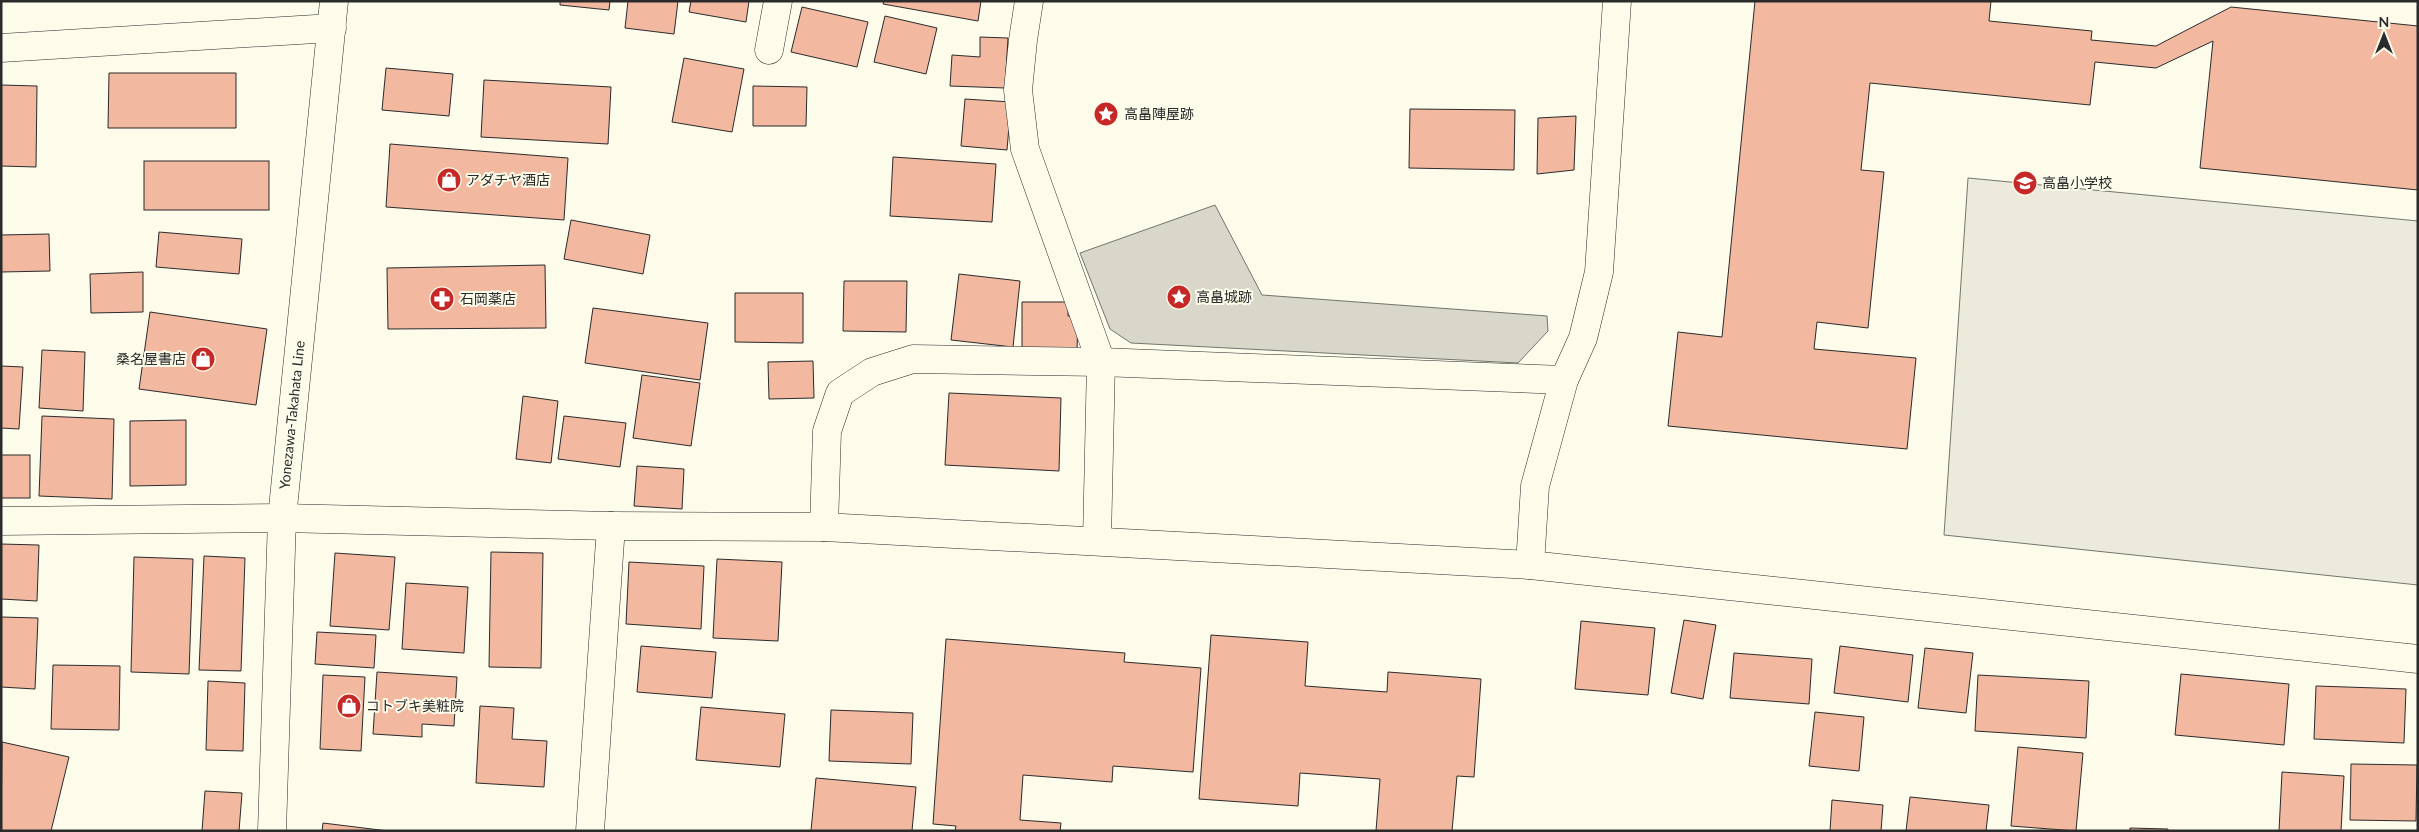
<svg xmlns="http://www.w3.org/2000/svg" width="2419" height="832" font-family="Lato,'Noto Sans JP',sans-serif">
	<rect width="100%" height="100%" fill="#fdfbea"/>
	<polygon fill="#ecebdb" stroke="#74746e" points="1968,178 2418,221 2418,585 1944,535"/>
	<polygon fill="#d8d7c9" stroke="#74746e" points="1215,205 1262,295 1547,316 1548,331 1518,363 1131,343 1110,329 1080,253"/>
	<g fill="#f2b8a0" stroke="#2b2b2b">
		<polygon points="560,1 610,1 609,10 560,5"/>
		<polygon points="628,1 678,1 674,34 625,28"/>
		<polygon points="691,1 749,1 746,22 689,12"/>
		<polygon points="884,1 981,1 978,21 883,4"/>
		<polygon points="1755,1 1991,1 1989,21 2092,31 2091,40 2156,46 2231,7 2418,26 2418,190 2200,168 2213,41 2156,68 2095,62 2090,105 1870,83 1861,170 1884,172 1868,328 1817,322 1814,349 1916,358 1907,449 1668,426 1678,332 1722,337"/>
		<polygon points="802,7 868,22 857,67 791,52"/>
		<polygon points="885,16 937,28 926,74 874,62"/>
		<polygon points="980,37 1008,38 1005,88 950,86 952,55 980,57"/>
		<polygon points="684,58 744,69 732,132 672,122"/>
		<polygon points="386,68 453,74 449,116 382,110"/>
		<polygon points="109,73 236,73 236,128 108,128"/>
		<polygon points="484,80 611,87 608,144 481,137"/>
		<polygon points="1,85 37,86 36,167 1,166"/>
		<polygon points="753,86 807,87 806,126 753,126"/>
		<polygon points="965,99 1011,102 1007,150 961,146"/>
		<polygon points="1410,109 1515,110 1514,170 1409,168"/>
		<polygon points="1576,116 1574,170 1537,174 1538,118"/>
		<polygon points="390,144 568,158 564,220 386,207"/>
		<polygon points="893,157 996,164 992,222 890,216"/>
		<rect x="144" y="161" width="125" height="49"/>
		<polygon points="571,220 650,235 643,274 564,259"/>
		<polygon points="159,232 242,239 239,274 156,267"/>
		<polygon points="49,234 50,271 1,272 1,235"/>
		<polygon points="545,265 546,328 388,329 387,268"/>
		<polygon points="143,272 143,312 91,313 90,274"/>
		<polygon points="959,274 1020,281 1013,347 951,340"/>
		<polygon points="844,281 907,281 906,332 843,331"/>
		<polygon points="735,293 803,293 803,343 735,342"/>
		<polygon points="1022,302 1068,302 1068,316 1078,316 1077,350 1022,350"/>
		<polygon points="593,308 708,323 700,380 585,363"/>
		<polygon points="150,312 267,329 256,405 139,389"/>
		<polygon points="42,350 85,352 83,411 39,408"/>
		<polygon points="813,361 814,398 769,399 768,362"/>
		<polygon points="1,366 23,367 19,429 1,428"/>
		<polygon points="642,375 700,383 691,446 633,438"/>
		<polygon points="949,393 1061,398 1059,471 945,465"/>
		<polygon points="523,396 558,401 551,463 516,459"/>
		<polygon points="42,416 114,419 112,499 39,496"/>
		<polygon points="564,416 626,423 620,467 558,459"/>
		<polygon points="186,420 186,485 130,486 130,421"/>
		<rect x="1" y="455" width="29" height="43"/>
		<polygon points="637,466 684,469 682,509 634,506"/>
		<polygon points="1,544 39,545 37,601 1,599"/>
		<polygon points="491,552 543,553 541,668 489,667"/>
		<polygon points="335,553 395,557 389,630 330,626"/>
		<polygon points="204,556 245,558 241,671 199,670"/>
		<polygon points="134,557 193,559 189,674 131,672"/>
		<polygon points="717,559 782,562 778,641 713,638"/>
		<polygon points="629,562 704,566 701,629 626,624"/>
		<polygon points="406,583 468,587 464,653 402,649"/>
		<polygon points="1,617 38,618 35,689 1,687"/>
		<polygon points="1684,620 1716,625 1703,699 1671,693"/>
		<polygon points="1581,621 1655,628 1648,695 1575,689"/>
		<polygon points="317,632 376,635 374,668 315,664"/>
		<polygon points="1211,635 1308,642 1305,686 1387,692 1388,672 1481,679 1474,777 1457,776 1452,831 1376,831 1380,779 1300,773 1298,806 1199,799"/>
		<polygon points="946,639 1125,653 1124,662 1201,668 1193,772 1113,766 1112,782 1023,775 1020,820 1061,823 1060,831 955,831 956,826 933,824"/>
		<polygon points="641,646 716,652 712,698 637,692"/>
		<polygon points="1840,646 1913,655 1908,702 1834,693"/>
		<polygon points="1925,648 1973,653 1966,713 1918,708"/>
		<polygon points="1734,653 1812,659 1809,704 1730,698"/>
		<polygon points="53,665 120,666 119,730 51,729"/>
		<polygon points="377,672 457,677 454,726 422,724 422,737 373,734"/>
		<polygon points="2181,674 2289,684 2284,745 2175,735"/>
		<polygon points="323,675 365,677 361,751 320,749"/>
		<polygon points="1978,675 2089,681 2086,738 1975,731"/>
		<polygon points="208,681 245,683 243,751 206,750"/>
		<polygon points="2316,686 2406,689 2404,743 2314,739"/>
		<polygon points="480,706 514,708 512,739 547,741 544,787 476,783"/>
		<polygon points="701,707 785,714 780,767 696,760"/>
		<polygon points="831,710 913,713 911,764 829,761"/>
		<polygon points="1815,712 1864,717 1859,771 1809,766"/>
		<polygon points="2,742 69,757 51,831 1,831"/>
		<polygon points="2018,747 2083,753 2076,831 2011,826"/>
		<polygon points="2351,764 2417,765 2416,821 2350,820"/>
		<polygon points="2282,772 2344,776 2341,831 2279,831"/>
		<polygon points="816,778 916,787 912,831 811,831"/>
		<polygon points="205,791 242,793 239,831 202,831"/>
		<polygon points="1910,797 1989,805 1986,831 1906,831"/>
		<polygon points="1832,800 1883,805 1881,831 1830,831"/>
		<polygon points="323,823 388,831 322,831"/>
		<polygon points="2130,828 2168,829 2168,831 2130,831"/>
	</g>
	<g fill="none" stroke-linecap="round" stroke-linejoin="round">
		<defs>
			<g id="minor">
				<polyline points="1029,1 1023,40 1018,90 1025,149 1101,362 1097,540"/>
				<polyline points="1,48 332,28"/>
				<polyline points="769,50 778,1"/>
				<polyline points="1,521 282,518 611,526 824,527 1530,565 2418,659"/>
				<polyline points="824,527 827,431 840,393 872,372 913,359 1101,362 1564,380"/>
				<polyline points="1530,565 1535,486 1564,380 1583,338 1599,272 1617,1"/>
				<polyline points="590,831 611,526"/>
			</g>
			<polyline id="major" points="272,831 282,518 334,1"/>
		</defs>
		<use href="#minor" stroke="#2b2b2b" stroke-width="29"/>
		<use href="#major" stroke="#2b2b2b" stroke-width="29"/>
		<use href="#minor" stroke="#fdfbea" stroke-width="28"/>
		<use href="#major" stroke="#fdfbea" stroke-width="28"/>
	</g>
	<defs>
		<symbol id="sight-disc" viewBox="-11 -11 22 22"><circle r="9.5" fill="#c62828" stroke="#fdfbea"/><path d="M0-6L1.8-2.2L6-1.7L2.9 1.2L3.7 5.4L0 3.3L-3.7 5.4L-2.9 1.2L-6-1.7L-1.8-2.2Z" fill="#fff"/></symbol>
		<symbol id="shop-disc" viewBox="-11 -11 22 22"><circle r="9.5" fill="#c62828" stroke="#fdfbea"/><path d="M-5-2.5h2.3a2.7 3.5 0 0 1 5.4 0H5L5.5 6h-11ZM-1.5-2.5h3a1.5 2.3 0 0 0-3 0Z" fill="#fff"/></symbol>
		<symbol id="school-disc" viewBox="-11 -11 22 22"><circle r="9.5" fill="#c62828" stroke="#fdfbea"/><path d="M0-5L7-2L0 1L-7-2ZM-4 1L0 2.5L4 1V4Q0 6-4 4Z" fill="#fff"/></symbol>
		<symbol id="pharmacy-disc" viewBox="-11 -11 22 22"><circle r="9.5" fill="#c62828" stroke="#fdfbea"/><path d="M-2-6h4v4h4v4h-4v4h-4v-4h-4v-4h4Z" fill="#fff"/></symbol>
	</defs>
	<g fill-rule="evenodd">
		<use href="#sight-disc" x="1092" y="100" width="28" height="28"/>
		<use href="#shop-disc" x="435" y="166" width="28" height="28"/>
		<use href="#school-disc" x="2011" y="169" width="28" height="28"/>
		<use href="#sight-disc" x="1165" y="283" width="28" height="28"/>
		<use href="#pharmacy-disc" x="428" y="285" width="28" height="28"/>
		<use href="#shop-disc" x="189" y="345" width="28" height="28"/>
		<use href="#shop-disc" x="335" y="692" width="28" height="28"/>
	</g>
	<g text-anchor="middle" stroke-width="4" stroke-linejoin="round" paint-order="stroke">
		<g font-size="14" fill="#2b2b2b" stroke="#fdfbea" text-anchor="start">
			<text x="1124" y="119">高畠陣屋跡</text>
			<text x="466" y="185">アダチヤ酒店</text>
			<text x="2042" y="188">高畠小学校</text>
			<text x="1196" y="302">高畠城跡</text>
			<text x="460" y="304">石岡薬店</text>
			<text x="186" y="364" text-anchor="end">桑名屋書店</text>
			<text x="366" y="711">コトブキ美粧院</text>
		</g>
		<g font-size="14" fill="#2b2b2b" stroke="#fdfbea">
			<text transform="translate(292 415) rotate(-84)" y="5">Yonezawa-Takahata Line</text>
		</g>
	</g>
	<rect width="2419" height="832" fill="none" stroke="#2b2b2b" stroke-width="5"/>
	<g transform="translate(2384 35)" stroke="#fdfbea" stroke-width="4" paint-order="stroke">
	<path d="M0-4L9 19L0 12L-9 19Z" fill="#2b2b2b"/>
	<text y="-8" font-size="14" font-weight="bold" text-anchor="middle" fill="#2b2b2b">N</text>
	</g>
</svg>
